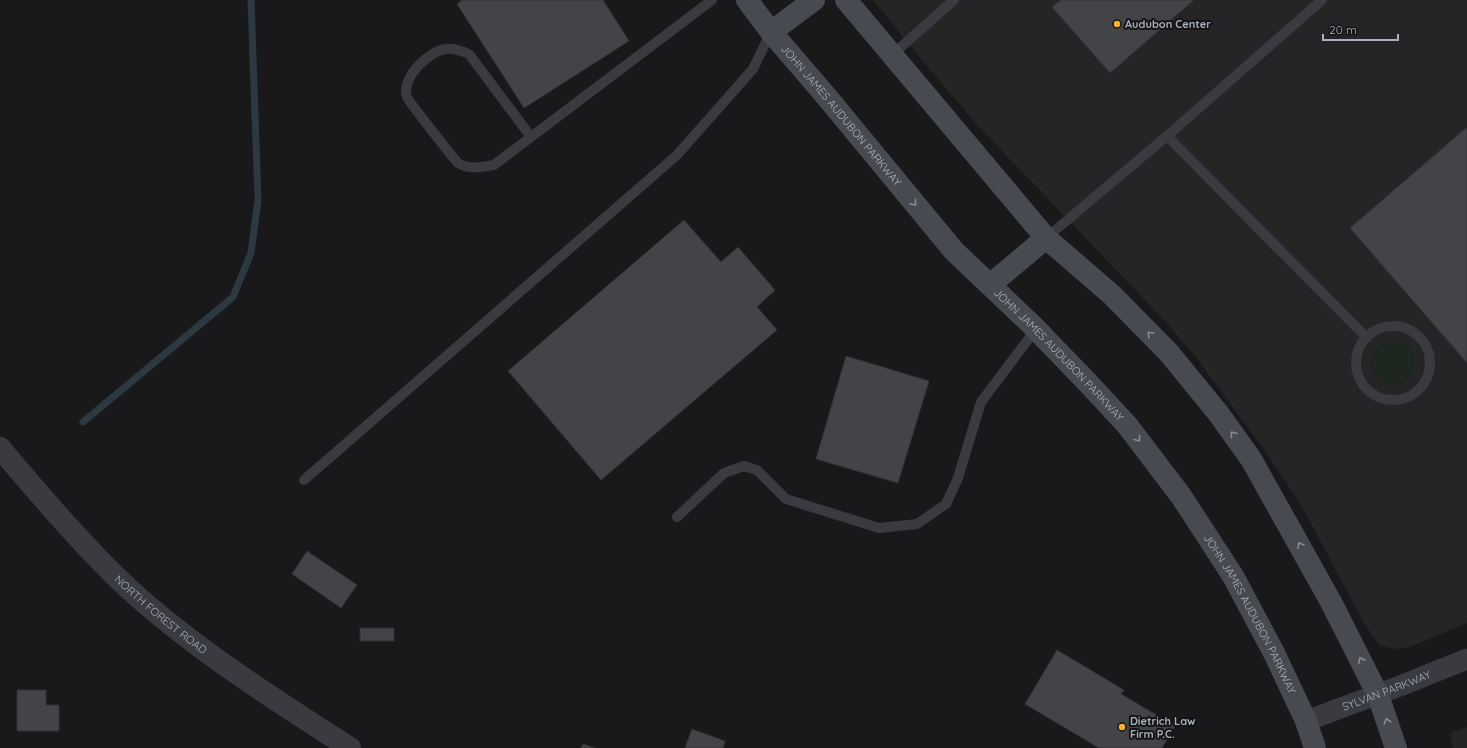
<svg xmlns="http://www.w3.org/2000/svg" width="1467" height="748" font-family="Quicksand,sans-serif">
	<rect width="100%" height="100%" fill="#19191b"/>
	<g fill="#252528">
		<polygon points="873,0 1467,0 1467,623 1410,647 1394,649 1379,645 1364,623 1301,505 1265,451 1195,356 1162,318 980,128 926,65"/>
		<polygon points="1467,727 1467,748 1453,748 1450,733"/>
	</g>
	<circle fill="#1e271f" cx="1393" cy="363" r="22"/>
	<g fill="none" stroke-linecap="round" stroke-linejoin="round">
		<polyline stroke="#2d3940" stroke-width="7" points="83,422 233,297 251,253 258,200 251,0"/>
	</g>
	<g fill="#434448" stroke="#323337">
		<polygon points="462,0 603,0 629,41 524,108 457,4"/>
		<polygon points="1061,0 1194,0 1110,73 1052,7"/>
		<polygon points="1466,128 1467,129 1467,363 1350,228"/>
		<polygon points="684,220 721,262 738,247 775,290 757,307 777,330 601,480 508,371"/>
		<polygon points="846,356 929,381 898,483 816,459"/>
		<polygon points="307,551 357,585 341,608 292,574"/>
		<rect x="360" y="628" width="34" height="13"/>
		<polygon points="1057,650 1124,690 1121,694 1175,726 1162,748 1099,748 1025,704"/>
		<polygon points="17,690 46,690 46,705 59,705 59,731 17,731"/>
		<polygon points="692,729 725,741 723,748 685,748"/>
		<polygon points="583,744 595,748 581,748"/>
	</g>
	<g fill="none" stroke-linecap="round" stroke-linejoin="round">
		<g stroke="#393b40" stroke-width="10">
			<polyline points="892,55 954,0"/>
			<polyline points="1167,136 1367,338"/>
			<path d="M 531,137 L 469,54 C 462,51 454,48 446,49 C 428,51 401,78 407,97 C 409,102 454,159 458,163 C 468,170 483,167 494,165 L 712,0"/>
			<polyline points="1046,238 1167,136 1322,0"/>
			<circle cx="1393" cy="363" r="37"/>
			<polyline points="304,480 677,155 753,69 771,32"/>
			<polyline points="677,517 724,473 744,466 757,470 786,499 879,528 917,524 946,504 958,478 981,402 1036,329"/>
		</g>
		<path stroke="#393b40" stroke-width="21" id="s1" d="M 1306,721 L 1400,686 L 1467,659"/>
		<path stroke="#393b40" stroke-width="22" id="s2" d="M 0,448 C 41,496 83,546 129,589 C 196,650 274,699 350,748"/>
		<g stroke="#474a50" stroke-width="22">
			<path id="s3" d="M 747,0 L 771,32 L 826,96 L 954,251 L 1032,325 L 1088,383 L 1127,425 L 1181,496 L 1233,576 L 1274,653 L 1306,721 L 1315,748"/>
			<polyline points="846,0 1046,238 1112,295 1169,353 1218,413 1251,459 1331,602 1378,695 1396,748"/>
			<polyline points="771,32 814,0"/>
			<polyline points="990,285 1046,238"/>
		</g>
	</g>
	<defs><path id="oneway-chevron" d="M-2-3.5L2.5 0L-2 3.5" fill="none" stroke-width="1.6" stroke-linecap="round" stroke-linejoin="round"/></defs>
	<g stroke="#878c96">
		<use href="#oneway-chevron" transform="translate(914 203) rotate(50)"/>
		<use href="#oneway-chevron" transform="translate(1150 334) rotate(-134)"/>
		<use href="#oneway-chevron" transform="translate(1233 434) rotate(-126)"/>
		<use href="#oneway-chevron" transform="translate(1138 439) rotate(52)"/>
		<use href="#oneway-chevron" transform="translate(1300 545) rotate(-119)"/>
		<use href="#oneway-chevron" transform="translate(1361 660) rotate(-116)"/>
		<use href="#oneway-chevron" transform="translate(1387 721) rotate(-108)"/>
	</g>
	<g fill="#fdae2f" stroke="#141416" stroke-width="1.5">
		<circle cx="1117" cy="24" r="4"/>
		<circle cx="1122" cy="727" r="4"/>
	</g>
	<g text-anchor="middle" stroke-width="4" stroke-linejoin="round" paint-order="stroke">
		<g font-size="11" font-weight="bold" fill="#aab0bb" stroke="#141416" text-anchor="start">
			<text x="1125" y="28">Audubon Center</text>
			<text x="1130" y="725">Dietrich Law<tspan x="1130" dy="13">Firm P.C.</tspan></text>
		</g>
		<g font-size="11" fill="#aab0bb" stroke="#141416">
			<text dy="4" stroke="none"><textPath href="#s3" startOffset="149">JOHN JAMES AUDUBON PARKWAY</textPath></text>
			<text dy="4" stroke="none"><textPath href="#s3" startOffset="473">JOHN JAMES AUDUBON PARKWAY</textPath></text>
			<text dy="4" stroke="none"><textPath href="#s2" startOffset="232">NORTH FOREST ROAD</textPath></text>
			<text dy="4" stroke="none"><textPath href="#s3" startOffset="797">JOHN JAMES AUDUBON PARKWAY</textPath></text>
			<text dy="4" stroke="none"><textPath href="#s1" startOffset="86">SYLVAN PARKWAY</textPath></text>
		</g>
	</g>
	<path d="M1323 34v6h75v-6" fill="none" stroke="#aab0bb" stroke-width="2"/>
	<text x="1329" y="34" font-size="12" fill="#aab0bb" stroke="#141416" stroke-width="3" paint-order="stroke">20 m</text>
</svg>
